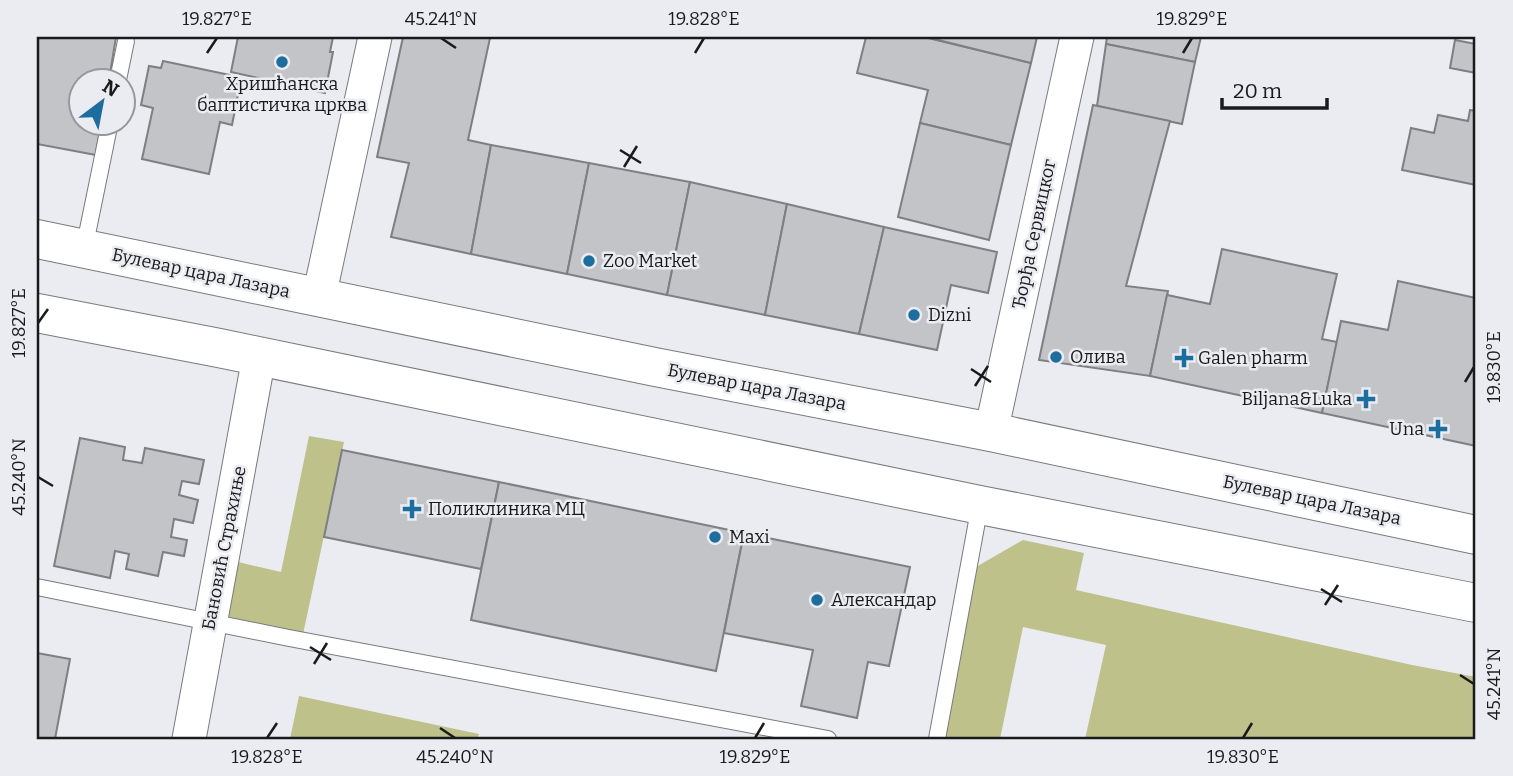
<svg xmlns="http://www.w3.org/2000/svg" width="1513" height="776" font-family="Bitter,serif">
	<rect width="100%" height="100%" fill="#ebecf1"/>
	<g fill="#bec18a">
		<polygon points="309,436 344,442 302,639 210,622 221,558 281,572"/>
		<polygon points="1023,540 1084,553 1076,590 1412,665 1476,677 1476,739 1085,739 1106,645 1023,627 1000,739 939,739 969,571"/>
		<polygon points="299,696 479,734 477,739 290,739"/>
	</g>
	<g fill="#c3c4c8" stroke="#7e7e83" stroke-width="2">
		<polygon points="37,37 116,37 109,80 80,80 80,122 101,122 96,155 37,144"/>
		<polygon points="238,37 333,37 330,52 333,52 325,93 231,72"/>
		<polygon points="403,37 490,38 468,140 491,145 471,254 391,237 409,163 377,157"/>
		<polygon points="866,37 924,37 1031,63 1011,145 920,123 928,90 857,73"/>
		<polygon points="926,37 1037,37 1031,63"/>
		<polygon points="1107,37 1201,37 1195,62 1106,44"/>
		<polygon points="1455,40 1476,44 1476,73 1450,68"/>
		<polygon points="1106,44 1195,62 1182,124 1097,106"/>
		<polygon points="163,61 230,75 229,82 240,85 232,125 220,122 209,174 142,159 153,108 141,105 149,66 161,68"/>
		<polygon points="1093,105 1170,121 1126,286 1168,291 1150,376 1039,360"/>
		<polygon points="1470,110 1476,111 1476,185 1402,170 1411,128 1434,133 1438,115 1468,121"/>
		<polygon points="920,123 1011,145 989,240 898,217"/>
		<polygon points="491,145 589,163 567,274 471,254"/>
		<polygon points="589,163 690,182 667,295 567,274"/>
		<polygon points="690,182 787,204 765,315 667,295"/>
		<polygon points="787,204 884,227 859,334 765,315"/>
		<polygon points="884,227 997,252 988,293 951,285 937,350 859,334"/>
		<polygon points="1222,249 1337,274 1322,339 1337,342 1322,413 1150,376 1167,295 1210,304"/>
		<polygon points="1398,281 1476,298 1476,446 1322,413 1341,321 1388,330"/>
		<polygon points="80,438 125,447 123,460 142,463 145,448 204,460 199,484 182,481 179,495 198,500 193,523 174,519 171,537 187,540 184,556 163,552 158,576 126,569 129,554 115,551 110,578 54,566"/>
		<polygon points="342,450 499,482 481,569 324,537"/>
		<polygon points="499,482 744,533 716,671 471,620"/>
		<polygon points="744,533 910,567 889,666 868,662 857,718 801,706 813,650 724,633"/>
		<polygon points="37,653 70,659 55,739 37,739"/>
	</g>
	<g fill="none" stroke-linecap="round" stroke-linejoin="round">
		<defs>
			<g id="lane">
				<polyline points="118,80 126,41"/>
				<polyline points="84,249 110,122"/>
				<polyline points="37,587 289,638 828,739"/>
				<polyline points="937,739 980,505"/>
			</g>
			<g id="street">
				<polyline points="319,297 375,37"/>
				<polyline points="991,432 1077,37"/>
				<polyline points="189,739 259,357"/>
			</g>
			<g id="secondary">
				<polyline points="37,239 655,367 991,432 1476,535"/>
				<polyline points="37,313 219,348 980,505 1476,603"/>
			</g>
		</defs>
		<use href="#lane" stroke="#7a7a7f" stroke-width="18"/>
		<use href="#street" stroke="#7a7a7f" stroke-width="35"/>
		<use href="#secondary" stroke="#7a7a7f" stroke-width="40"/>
		<use href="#lane" stroke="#fff" stroke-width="16"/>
		<use href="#street" stroke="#fff" stroke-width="33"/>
		<use href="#secondary" stroke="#fff" stroke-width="38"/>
	</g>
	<path fill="none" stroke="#1a1a1c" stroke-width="2.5" d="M 441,38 L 456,48M 207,53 L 217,38M 695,53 L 704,38M 1183,53 L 1192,38M 620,150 L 641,163M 624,167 L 637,146M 38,323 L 48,309M 971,369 L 991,382M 1465,382 L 1474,367M 975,386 L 988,366M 38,477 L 53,486M 1321,589 L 1342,602M 1325,605 L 1338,585M 310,647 L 331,660M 314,664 L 327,643M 1460,675 L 1474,684M 440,728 L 455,738M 267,738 L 277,723M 755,738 L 764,723M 1243,738 L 1252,723"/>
	<g fill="#1d6e9f" stroke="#ebecf1" stroke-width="2.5">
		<circle cx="282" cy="62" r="7"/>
		<circle cx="589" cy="261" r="7"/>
		<circle cx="914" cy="315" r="7"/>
		<circle cx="1056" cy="357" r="7"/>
		<path d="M1180.5 347.5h7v7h7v7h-7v7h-7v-7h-7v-7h7z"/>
		<path d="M1362.5 388.5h7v7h7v7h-7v7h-7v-7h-7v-7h7z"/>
		<path d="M1434.5 418.5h7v7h7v7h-7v7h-7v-7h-7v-7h7z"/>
		<path d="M408.5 498.5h7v7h7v7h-7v7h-7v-7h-7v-7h7z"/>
		<circle cx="715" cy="537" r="7"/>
		<circle cx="817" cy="600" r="7"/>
	</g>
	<g text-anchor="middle" stroke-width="5" stroke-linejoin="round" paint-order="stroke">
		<g font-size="18" fill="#1a1a1c" stroke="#ebecf1" text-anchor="start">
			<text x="282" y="90" text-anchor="middle">Хришћанска<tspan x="282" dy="21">баптистичка црква</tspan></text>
			<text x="603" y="267">Zoo Market</text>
			<text x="928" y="321">Dizni</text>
			<text x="1070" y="363">Олива</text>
			<text x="1198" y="364">Galen pharm</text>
			<text x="1352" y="405" text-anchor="end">Biljana&amp;Luka</text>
			<text x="1424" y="435" text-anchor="end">Una</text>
			<text x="428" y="515">Поликлиника МЦ</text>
			<text x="729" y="543">Maxi</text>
			<text x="831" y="606">Александар</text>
		</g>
		<g font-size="18" fill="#1a1a1c" stroke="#ebecf1">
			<text transform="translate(1034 234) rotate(-78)" y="6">Ђорђа Сервицког</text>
			<text transform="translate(201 273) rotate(12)" y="6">Булевар цара Лазара</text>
			<text transform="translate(757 387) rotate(11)" y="6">Булевар цара Лазара</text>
			<text transform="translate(1312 500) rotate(12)" y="6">Булевар цара Лазара</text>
			<text transform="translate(224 548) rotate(-79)" y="6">Бановић Страхиње</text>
		</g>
	</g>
	<rect width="1513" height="776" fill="none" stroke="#ebecf1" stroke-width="77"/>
	<g transform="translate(102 102) rotate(32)"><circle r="33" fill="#ebecf1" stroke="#97989c" stroke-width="2"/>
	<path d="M0-5L12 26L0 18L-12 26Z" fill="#1d6e9f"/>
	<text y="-10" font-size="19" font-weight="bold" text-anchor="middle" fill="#1a1a1c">N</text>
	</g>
	<path d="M1222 98v10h105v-10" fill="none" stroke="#1a1a1c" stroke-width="3.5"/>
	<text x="1233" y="98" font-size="21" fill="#1a1a1c" stroke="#ebecf1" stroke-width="5" paint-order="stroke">20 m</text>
	<rect x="38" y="38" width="1436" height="700" fill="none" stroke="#1a1a1c" stroke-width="2.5"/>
	<g font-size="18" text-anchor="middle" fill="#1a1a1c">
		<text x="217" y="25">19.827°E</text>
		<text x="441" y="25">45.241°N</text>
		<text x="704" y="25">19.828°E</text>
		<text x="1192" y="25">19.829°E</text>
		<text transform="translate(19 323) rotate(-90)" y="6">19.827°E</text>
		<text transform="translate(1494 367) rotate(-90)" y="6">19.830°E</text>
		<text transform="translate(19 477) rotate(-90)" y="6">45.240°N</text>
		<text transform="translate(1494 684) rotate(-90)" y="6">45.241°N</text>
		<text x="267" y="763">19.828°E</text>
		<text x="455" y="763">45.240°N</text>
		<text x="755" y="763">19.829°E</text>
		<text x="1243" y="763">19.830°E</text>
	</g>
</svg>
